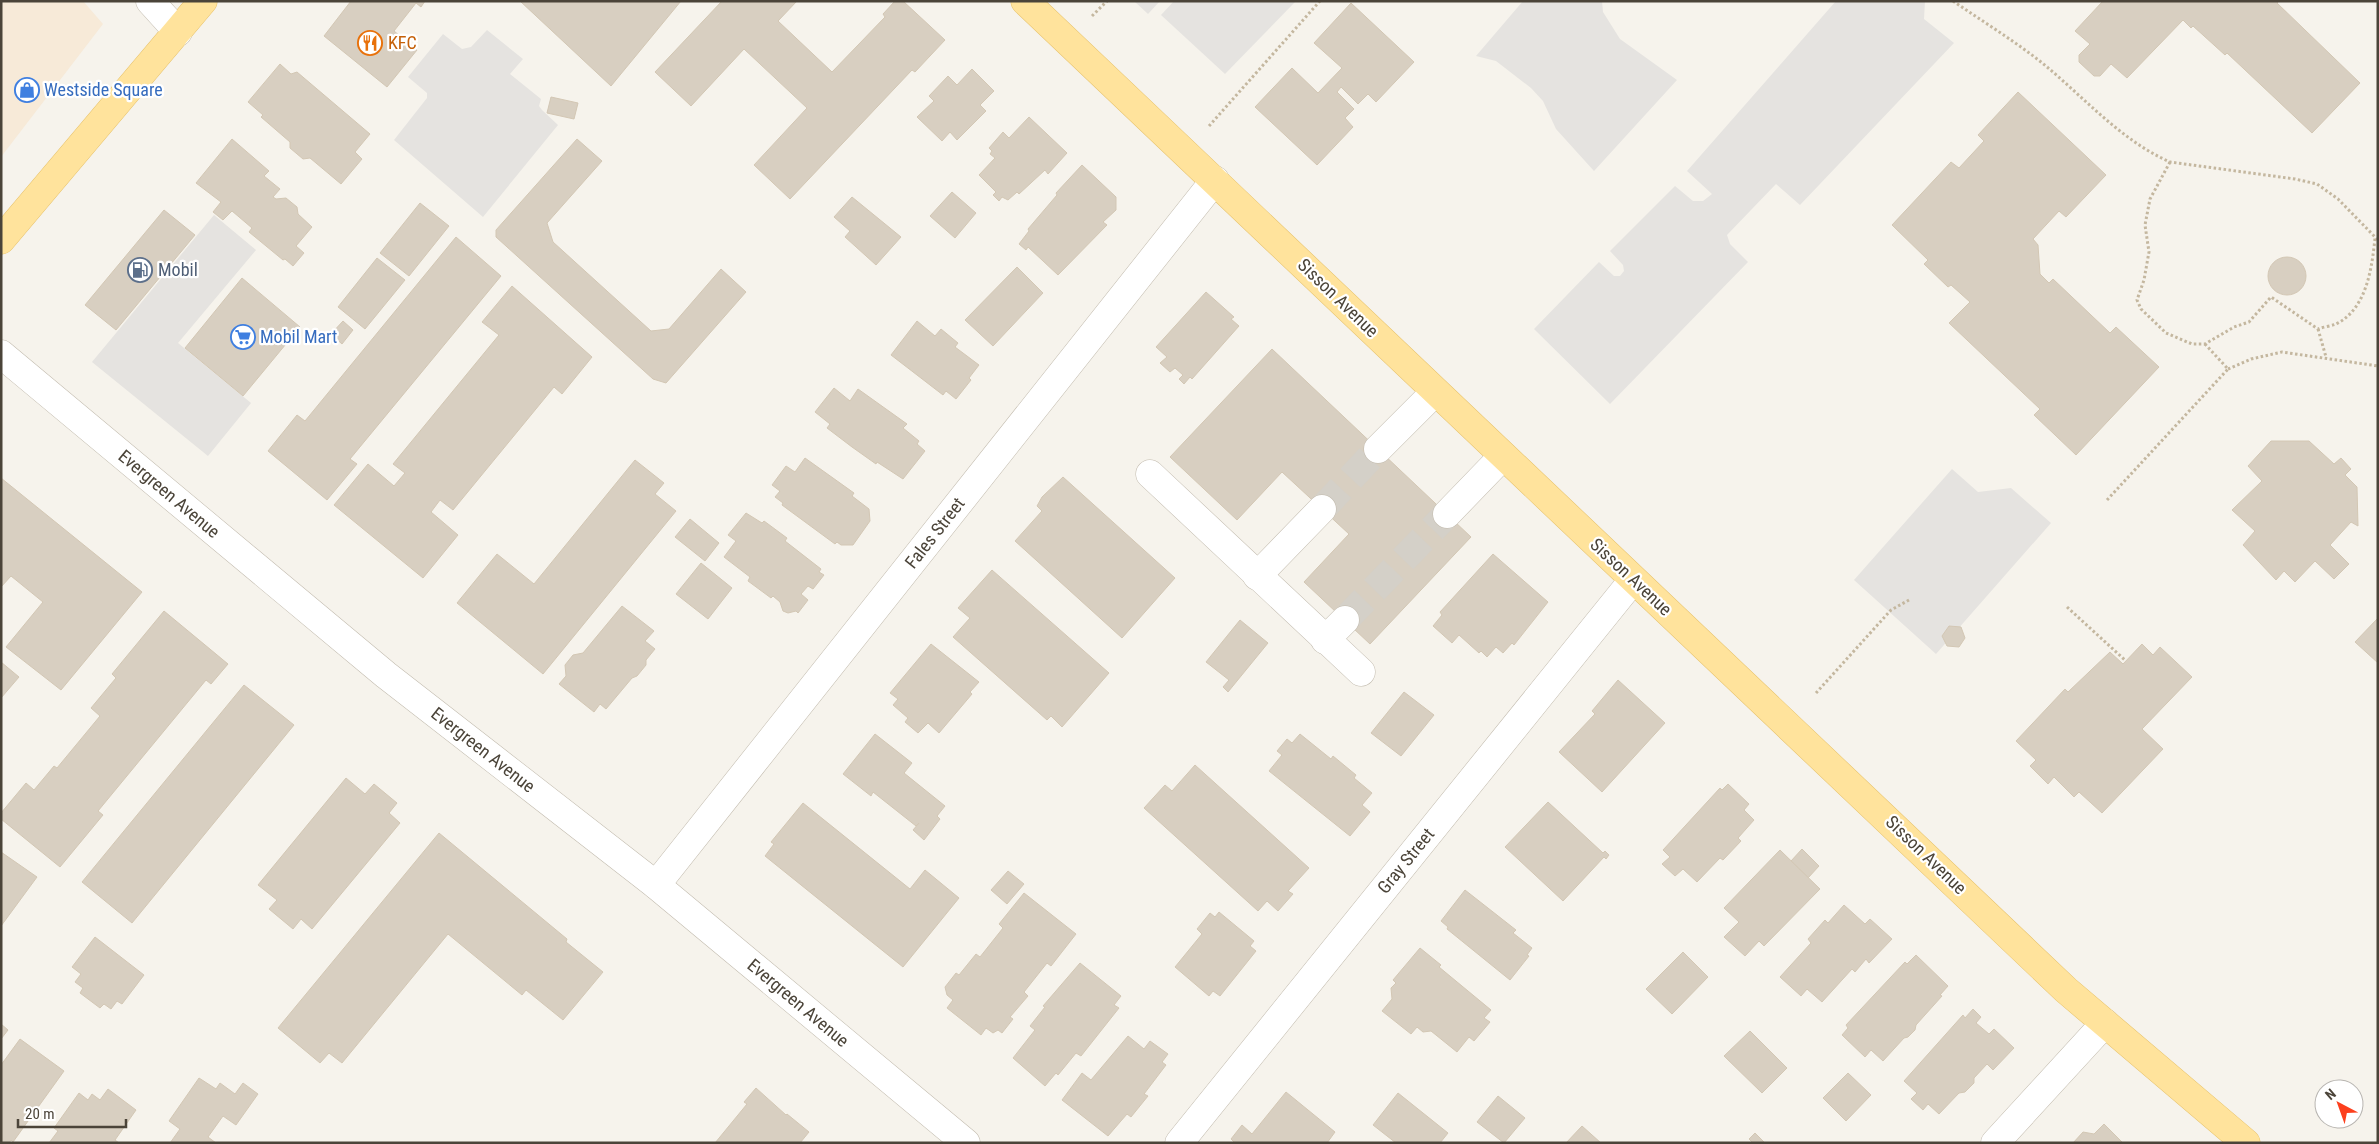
<svg xmlns="http://www.w3.org/2000/svg" width="2379" height="1144" font-family="'Roboto Condensed',sans-serif">
	<rect width="100%" height="100%" fill="#f6f3ec"/>
	<polygon fill="#f7ead8" points="1,1 83,1 103,24 1,157"/>
	<g fill="#e5e3e0">
		<polygon points="1134,1 1160,1 1148,14"/>
		<polygon points="1174,1 1296,1 1225,74 1161,15"/>
		<polygon points="1523,1 1602,1 1603,12 1620,39 1677,80 1594,171 1556,129 1543,101 1531,88 1496,61 1476,56"/>
		<polygon points="1836,1 1925,1 1924,19 1954,43 1800,205 1776,184 1727,235 1730,244 1748,262 1610,404 1534,329 1599,262 1614,276 1620,276 1624,271 1623,265 1610,251 1675,186 1693,201 1703,201 1712,194 1687,171"/>
		<polygon points="487,30 523,59 510,74 541,99 539,106 542,110 558,125 483,217 394,140 427,98 427,93 408,77 443,34 462,49 471,47"/>
		<polygon points="214,215 256,250 178,343 251,403 208,456 92,362"/>
		<polygon points="1952,469 1978,492 2011,488 2051,523 1936,654 1854,580"/>
	</g>
	<g fill="#d8cfc1" stroke="#d3c7b4">
		<polygon points="351,1 425,1 421,7 416,3 394,31 417,50 387,87 324,36"/>
		<polygon points="520,1 681,1 611,86"/>
		<polygon points="722,1 797,1 778,21 832,72 885,17 883,14 895,1 903,1 945,40 915,72 912,70 790,199 754,165 807,108 744,49 691,106 655,72"/>
		<polygon points="2103,1 2279,1 2277,3 2360,83 2312,133 2227,53 2225,55 2193,26 2191,28 2183,20 2127,78 2111,64 2100,76 2094,76 2079,62 2079,55 2090,44 2075,31"/>
		<polygon points="1351,3 1414,62 1376,102 1368,94 1358,104 1341,87 1337,92 1354,109 1345,118 1353,127 1317,165 1255,107 1292,68 1318,93 1342,68 1314,43"/>
		<polygon points="280,64 291,74 297,72 370,134 355,152 362,159 341,184 310,158 303,159 290,148 290,142 261,117 263,115 248,102"/>
		<polygon points="972,69 994,91 980,105 986,111 957,140 950,132 942,141 917,117 934,101 929,96 948,76 957,85"/>
		<polygon points="2018,92 2106,175 2066,217 2059,211 2033,239 2038,245 2040,274 2049,283 2053,279 2110,333 2116,327 2159,367 2076,455 2034,415 2040,409 1949,323 1970,302 1951,285 1948,287 1924,264 1928,260 1892,225 1951,162 1959,168 1984,141 1978,135"/>
		<polygon points="551,97 578,103 574,119 547,113"/>
		<polygon points="1029,117 1067,153 1048,174 1045,170 1019,194 1017,192 1008,200 1002,197 999,201 993,195 996,192 979,175 995,158 990,154 992,151 989,148 1003,132 1009,138"/>
		<polygon points="232,139 269,171 264,176 280,189 273,197 276,199 286,198 297,207 298,214 312,227 296,246 304,253 293,266 285,259 283,260 249,232 252,228 232,211 223,220 213,212 221,202 196,183"/>
		<polygon points="577,139 602,161 547,223 553,242 651,331 669,329 721,269 746,292 666,383 653,379 496,237 496,230"/>
		<polygon points="1082,165 1116,197 1116,210 1103,222 1107,225 1058,275 1028,247 1026,250 1019,244 1029,231 1028,229 1057,195 1056,193"/>
		<polygon points="952,192 976,213 955,238 930,216"/>
		<polygon points="852,197 901,237 876,265 845,237 850,231 834,217"/>
		<polygon points="420,203 449,226 409,276 380,253"/>
		<polygon points="164,210 195,235 116,330 85,305"/>
		<polygon points="456,237 501,276 350,459 357,464 327,500 268,451 297,415 305,421"/>
		<circle cx="2287" cy="276" r="19"/>
		<polygon points="377,258 405,280 365,329 338,307"/>
		<polygon points="1017,267 1043,293 993,346 965,320"/>
		<polygon points="242,278 300,327 243,396 185,348"/>
		<polygon points="512,286 592,357 562,394 554,387 453,510 440,500 431,512 458,535 423,578 334,505 368,464 394,486 405,473 393,464 499,335 482,322"/>
		<polygon points="1206,292 1234,317 1231,319 1239,326 1192,379 1190,377 1184,384 1179,379 1183,375 1175,368 1170,372 1160,363 1167,357 1156,347"/>
		<polygon points="343,321 353,330 342,344 331,334"/>
		<polygon points="917,321 935,336 941,329 958,343 955,347 979,365 969,378 971,380 956,399 946,391 943,395 891,355"/>
		<polygon points="1272,349 1471,537 1370,644 1304,582 1349,534 1322,509 1282,472 1237,520 1170,457"/>
		<polygon points="834,388 850,401 858,389 907,424 903,428 919,441 917,444 925,451 903,479 877,462 876,464 852,447 827,428 830,424 815,412"/>
		<polygon points="2271,441 2309,441 2334,464 2341,458 2351,469 2345,475 2357,487 2358,526 2351,522 2330,545 2349,564 2334,579 2315,561 2295,582 2284,571 2276,580 2243,545 2255,531 2232,510 2262,481 2248,466"/>
		<polygon points="805,458 854,493 852,496 869,509 870,521 853,545 841,545 837,542 835,544 782,505 783,503 775,497 780,491 772,485 786,466 795,472"/>
		<polygon points="635,460 664,483 655,494 676,511 543,674 457,603 497,554 534,584"/>
		<polygon points="1063,477 1175,578 1122,638 1015,541 1042,511 1037,506 1042,497"/>
		<polygon points="1,478 142,592 61,690 6,647 43,602 11,576 1,587"/>
		<polygon points="746,513 762,523 764,521 787,538 785,541 821,569 819,572 824,575 813,589 808,586 801,594 808,600 798,613 796,611 788,613 783,611 780,602 773,596 771,598 748,581 750,577 724,557 736,541 728,535"/>
		<polygon points="690,519 719,543 705,561 675,537"/>
		<polygon points="1493,554 1548,602 1514,645 1512,643 1503,653 1496,647 1487,657 1481,651 1479,653 1459,635 1452,643 1433,626 1442,615 1440,612"/>
		<polygon points="701,563 732,588 708,619 676,594"/>
		<polygon points="992,570 1109,673 1062,727 1051,716 1047,720 953,637 970,618 958,608"/>
		<polygon points="622,606 654,631 645,641 655,649 646,660 646,665 637,676 632,678 606,709 600,704 594,712 559,684 566,676 565,665 573,655 583,653"/>
		<polygon points="164,611 228,664 211,684 206,680 98,811 103,815 60,867 1,819 1,813 26,783 34,790 54,766 57,768 100,716 91,708 116,678 112,674"/>
		<polygon points="2378,618 2378,663 2355,642"/>
		<polygon points="1240,620 1268,643 1228,692 1223,687 1229,680 1206,662"/>
		<polygon points="1949,626 1961,627 1965,638 1959,647 1947,646 1942,636"/>
		<polygon points="931,644 979,682 970,692 972,694 939,733 928,723 918,733 905,722 908,718 893,705 898,699 890,693"/>
		<polygon points="2142,644 2153,655 2160,647 2192,677 2142,729 2163,749 2102,813 2079,792 2074,797 2054,777 2048,784 2030,766 2036,760 2016,741 2065,689 2068,692 2110,652 2123,664"/>
		<polygon points="1,662 19,677 1,698"/>
		<polygon points="1618,680 1665,723 1602,792 1559,752 1595,714 1592,711"/>
		<polygon points="244,685 294,725 132,923 82,882"/>
		<polygon points="1404,692 1434,715 1401,756 1371,733"/>
		<polygon points="875,734 912,763 904,773 945,806 937,816 940,819 924,840 913,830 919,823 916,826 873,792 871,796 843,774"/>
		<polygon points="1300,734 1331,759 1333,756 1356,775 1354,778 1372,793 1362,805 1370,812 1350,836 1269,771 1282,755 1277,751 1287,739 1292,743"/>
		<polygon points="1195,765 1309,868 1288,891 1293,894 1278,911 1267,901 1258,911 1144,808 1165,785 1172,791"/>
		<polygon points="346,778 365,794 374,784 397,803 389,813 400,823 312,929 301,919 293,929 269,909 277,900 258,885"/>
		<polygon points="1728,784 1749,804 1744,810 1754,820 1738,838 1741,841 1723,860 1720,858 1697,882 1683,869 1675,876 1662,864 1670,857 1663,850 1720,788 1722,790"/>
		<polygon points="1548,802 1603,853 1605,851 1609,855 1606,859 1604,857 1563,901 1505,847"/>
		<polygon points="803,803 910,889 925,870 959,898 903,967 765,856 774,844 771,842"/>
		<polygon points="439,833 567,939 566,942 603,972 563,1020 526,990 522,995 448,934 342,1063 329,1053 320,1063 278,1028"/>
		<polygon points="1802,849 1819,866 1808,878 1791,861"/>
		<polygon points="1780,850 1820,889 1764,946 1759,941 1745,956 1724,937 1739,922 1724,908"/>
		<polygon points="1,852 37,877 1,926"/>
		<polygon points="1008,871 1024,884 1007,904 991,890"/>
		<polygon points="1465,890 1516,930 1513,933 1532,948 1527,955 1529,956 1510,980 1447,929 1448,927 1441,921"/>
		<polygon points="1024,893 1076,934 1051,966 1047,963 1024,992 1028,996 1010,1017 1013,1019 1002,1033 998,1030 993,1033 986,1028 981,1035 947,1008 953,1000 947,995 945,987 956,973 959,975 976,954 980,957 1003,928 999,924"/>
		<polygon points="1844,905 1865,924 1870,919 1892,939 1869,963 1866,959 1855,972 1852,969 1822,1002 1807,989 1801,996 1780,977 1811,943 1808,939 1825,920 1828,923"/>
		<polygon points="1219,912 1254,941 1250,946 1256,951 1220,996 1213,991 1209,996 1175,967 1202,934 1197,929 1210,913 1215,917"/>
		<polygon points="95,937 144,975 122,1004 117,1001 111,1009 104,1004 100,1008 80,993 83,988 75,982 81,974 72,967"/>
		<polygon points="1420,948 1441,965 1439,967 1491,1010 1484,1018 1490,1022 1474,1041 1469,1037 1457,1052 1431,1031 1423,1032 1417,1027 1411,1034 1382,1011 1392,999 1391,988 1396,983 1393,980"/>
		<polygon points="1683,952 1708,977 1672,1014 1646,989"/>
		<polygon points="1916,955 1948,986 1940,995 1942,996 1916,1025 1915,1030 1908,1037 1904,1038 1883,1061 1871,1050 1865,1057 1842,1035 1848,1028 1846,1025 1905,962 1907,964"/>
		<polygon points="1080,963 1121,996 1114,1005 1119,1008 1081,1056 1076,1053 1058,1075 1056,1073 1045,1086 1013,1058 1035,1030 1030,1026 1045,1007 1043,1006"/>
		<polygon points="1973,1009 1981,1017 1976,1023 1989,1034 1994,1029 2014,1048 1993,1070 1987,1064 1974,1078 1974,1083 1965,1092 1959,1093 1939,1114 1928,1104 1923,1110 1911,1099 1917,1093 1904,1081 1963,1015 1965,1018"/>
		<polygon points="1,1024 8,1030 1,1039"/>
		<polygon points="1750,1031 1787,1068 1762,1093 1724,1056"/>
		<polygon points="1128,1036 1144,1049 1150,1041 1168,1054 1162,1062 1166,1065 1144,1094 1148,1096 1131,1117 1127,1114 1108,1136 1062,1100 1082,1073 1091,1080"/>
		<polygon points="20,1039 64,1071 13,1142 11,1140 9,1143 2,1143 1,1065"/>
		<polygon points="1848,1073 1871,1095 1846,1121 1823,1098"/>
		<polygon points="199,1078 216,1089 220,1083 235,1094 243,1083 258,1094 236,1125 223,1116 208,1137 216,1143 170,1143 180,1129 169,1121"/>
		<polygon points="756,1088 786,1115 787,1114 809,1132 800,1143 715,1143 747,1104 744,1102"/>
		<polygon points="108,1089 136,1110 115,1140 119,1143 49,1143 58,1131 54,1128 79,1093 88,1100 92,1094 100,1100"/>
		<polygon points="1286,1092 1335,1132 1327,1143 1235,1143 1231,1139 1242,1125 1252,1134"/>
		<polygon points="1398,1093 1448,1133 1440,1143 1396,1143 1373,1125"/>
		<polygon points="1498,1096 1525,1118 1504,1143 1477,1122"/>
		<polygon points="2104,1124 2123,1143 2073,1143 2083,1132 2094,1134"/>
		<polygon points="1582,1126 1601,1143 1566,1143"/>
		<polygon points="1755,1133 1764,1142 1764,1143 1753,1143 1749,1139"/>
	</g>
	<g fill="none" stroke-linecap="round" stroke-linejoin="round">
		<g stroke="#d4d0c8" stroke-width="28" stroke-dasharray="28 14" stroke-linecap="butt">
			<polyline points="1322,509 1378,449"/>
			<polyline points="1345,620 1447,514"/>
		</g>
		<defs>
			<g id="minor">
				<polyline points="150,1 178,32"/>
				<polyline points="1,354 386,675 656,885 966,1143"/>
				<polyline points="1378,449 1435,392"/>
				<polyline points="1150,474 1361,672"/>
				<polyline points="1447,514 1503,456"/>
				<polyline points="1257,576 1322,509"/>
				<polyline points="1325,640 1345,620"/>
				<polyline points="656,885 1215,180"/>
				<polyline points="1179,1143 1633,580"/>
				<polyline points="1995,1143 2105,1023"/>
			</g>
			<g id="major">
				<polyline points="1025,1 2066,990 2246,1143"/>
				<polyline points="1,240 203,1"/>
			</g>
		</defs>
		<use href="#minor" stroke="#c2bbae" stroke-width="29"/>
		<use href="#major" stroke="#e6c16a" stroke-width="29"/>
		<g stroke="#c4b79f" stroke-width="3" stroke-dasharray="2.5 2.5" stroke-linecap="butt">
			<path d="M 1953,1 C 1982,21 2013,40 2041,62 C 2083,96 2120,140 2170,162 L 2295,179 L 2317,184 L 2338,199 L 2378,240"/>
			<polyline points="1092,16 1107,1"/>
			<polyline points="1209,126 1320,1"/>
			<path d="M 2170,162 L 2150,199 L 2145,225 L 2149,252 L 2144,280 L 2137,300 L 2141,309 L 2166,333 L 2192,344 L 2205,344 L 2234,327 L 2249,322 L 2271,297 L 2318,329 C 2323,327 2331,326 2336,324 C 2367,309 2372,267 2375,238"/>
			<polyline points="2318,329 2326,357"/>
			<polyline points="2228,369 2251,359 2282,352 2378,366"/>
			<polyline points="2107,500 2228,369 2205,344"/>
			<polyline points="2067,607 2126,661"/>
			<polyline points="1816,693 1891,610 1909,600"/>
		</g>
		<use href="#minor" stroke="#fff" stroke-width="28"/>
		<use href="#major" stroke="#ffe39c" stroke-width="28"/>
	</g>
	<defs>
		<symbol id="restaurant-ring" viewBox="-11 -11 22 22"><circle r="9.5" fill="#fff" stroke="#e8710a" stroke-width="1.5"/><path d="M-5-6h1v4h1v-4h1v4h1v-4h1v5L-1.5 .5V6h-2V.5L-5-1ZM5-6V6H3V1.5H1.5Q1.5-4 5-6Z" fill="#e8710a"/></symbol>
		<symbol id="shop-ring" viewBox="-11 -11 22 22"><circle r="9.5" fill="#fff" stroke="#3f7fe0" stroke-width="1.5"/><path d="M-5-2.5h2.3a2.7 3.5 0 0 1 5.4 0H5L5.5 6h-11ZM-1.5-2.5h3a1.5 2.3 0 0 0-3 0Z" fill="#3f7fe0"/></symbol>
		<symbol id="fuel-ring" viewBox="-11 -11 22 22"><circle r="9.5" fill="#fff" stroke="#5c6f8a" stroke-width="1.5"/><path d="M-5.5-6h7V0h2V4h1.3V-2.5L3-4.5l.8-.8L6-3V5H2.5V1h-1V6h-7ZM-4.2-4.7v3.2H.2V-4.7Z" fill="#5c6f8a"/></symbol>
		<symbol id="supermarket-ring" viewBox="-11 -11 22 22"><circle r="9.5" fill="#fff" stroke="#3f7fe0" stroke-width="1.5"/><path d="M-6-5.5h2.5l.6 2H6L4.5 2H-2.5L-4.4-4H-6ZM-1.5 3.2a1.3 1.3 0 1 0 .1 0ZM3 3.2a1.3 1.3 0 1 0 .1 0Z" fill="#3f7fe0"/></symbol>
	</defs>
	<g fill-rule="evenodd">
		<use href="#restaurant-ring" x="356" y="29" width="28" height="28"/>
		<use href="#shop-ring" x="13" y="76" width="28" height="28"/>
		<use href="#fuel-ring" x="126" y="256" width="28" height="28"/>
		<use href="#supermarket-ring" x="229" y="323" width="28" height="28"/>
	</g>
	<g text-anchor="middle" stroke-width="4.5" stroke-linejoin="round" paint-order="stroke">
		<g font-size="18" fill="#c56008" stroke="#fff" text-anchor="start">
			<text x="388" y="49">KFC</text>
		</g>
		<g font-size="18" fill="#366cbe" stroke="#fff" text-anchor="start">
			<text x="44" y="96">Westside Square</text>
			<text x="260" y="343">Mobil Mart</text>
		</g>
		<g font-size="18" fill="#4e5e75" stroke="#fff" text-anchor="start">
			<text x="158" y="276">Mobil</text>
		</g>
		<g font-size="18" fill="#4b4439" stroke="#fff">
			<text transform="translate(1338 298) rotate(44)" y="6">Sisson Avenue</text>
			<text transform="translate(169 494) rotate(40)" y="6">Evergreen Avenue</text>
			<text transform="translate(935 533) rotate(-52)" y="6">Fales Street</text>
			<text transform="translate(1631 577) rotate(43)" y="6">Sisson Avenue</text>
			<text transform="translate(483 750) rotate(38)" y="6">Evergreen Avenue</text>
			<text transform="translate(1926 855) rotate(44)" y="6">Sisson Avenue</text>
			<text transform="translate(1406 861) rotate(-51)" y="6">Gray Street</text>
			<text transform="translate(798 1003) rotate(40)" y="6">Evergreen Avenue</text>
		</g>
	</g>
	<rect width="2379" height="1144" fill="none" stroke="#4b4439" stroke-width="5"/>
	<g transform="translate(2339 1104) rotate(319)"><circle r="24" fill="#ffffff" stroke="#b7b4b0"/>
	<path d="M0-4L9 19L0 12L-9 19Z" fill="#fc3f1d"/>
	<text y="-8" font-size="14" font-weight="bold" text-anchor="middle" fill="#4b4439">N</text>
	</g>
	<path d="M18 1119v8h108v-8" fill="none" stroke="#4b4439" stroke-width="2.5"/>
	<text x="25" y="1119" font-size="15" fill="#4b4439" stroke="#ffffff" stroke-width="4" paint-order="stroke">20 m</text>
</svg>
